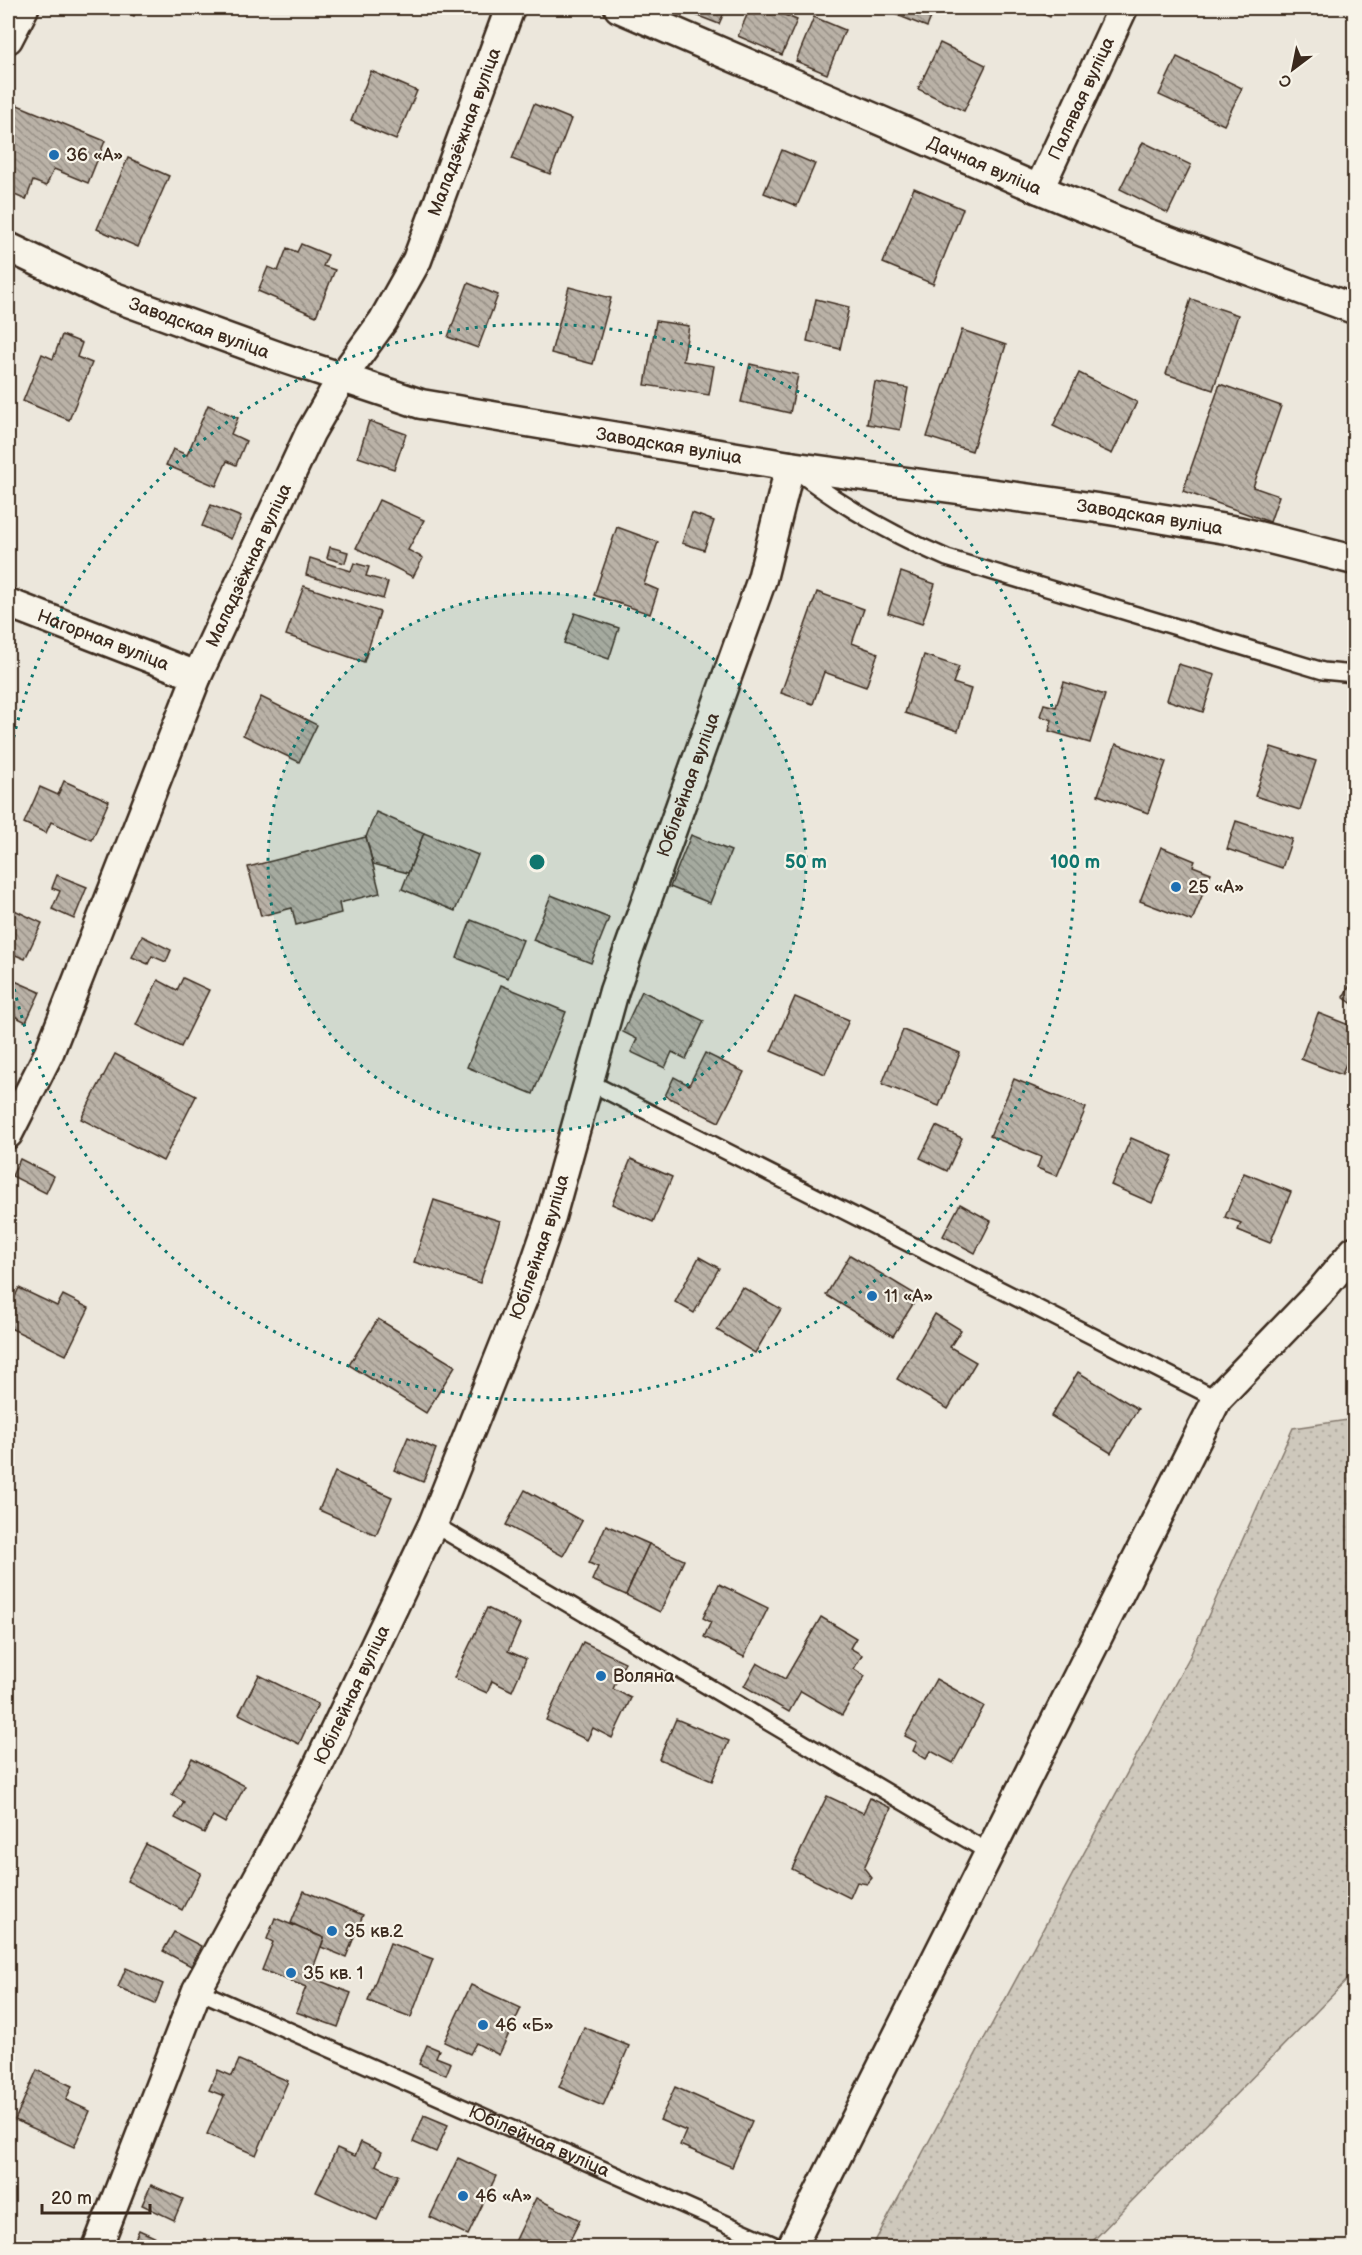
<svg xmlns="http://www.w3.org/2000/svg" width="1362" height="2255" font-family="'Balsamiq Sans',sans-serif">
	<defs>
		<pattern id="grass-dots" width="8" height="8" patternUnits="userSpaceOnUse" patternTransform="scale(1.5)"><rect width="8" height="8" fill="#cec8bc"/><path d="M2 2h.1M6 6h.1" fill="none" stroke="#b2aca1" stroke-width="1.8" stroke-linecap="round"/></pattern>
		<pattern id="building-back-hatch" width="6" height="6" patternUnits="userSpaceOnUse" patternTransform="scale(1.5)"><rect width="6" height="6" fill="#bab2a7"/><path d="M-1 5l2 2M0 0l6 6M5-1l2 2" fill="none" stroke="#989187"/></pattern>
	</defs>
	<rect width="100%" height="100%" fill="#ece7dc"/>
	<filter id="ink" filterUnits="userSpaceOnUse"><feTurbulence type="fractalNoise" baseFrequency=".0167" numOctaves="2"/><feDisplacementMap in="SourceGraphic" scale="12" xChannelSelector="R" yChannelSelector="G"/><feConvolveMatrix kernelMatrix="1 2 1 2 8 2 1 2 1" color-interpolation-filters="sRGB"/></filter>
	<g filter="url(#ink)">
		<polygon fill="url(#grass-dots)" stroke="#84796d" stroke-width="1.5" points="1354,1419 1354,1973 1087,2247 872,2247 1190,1656 1293,1428"/>
		<g fill="url(#building-back-hatch)" stroke="#3b2a1e" stroke-width="1.5">
			<polygon points="117,8 138,8 134,16"/>
			<polygon points="689,8 726,8 719,24 688,12"/>
			<polygon points="750,8 767,8 797,20 782,55 738,36"/>
			<polygon points="894,8 935,8 927,27 892,13"/>
			<polygon points="1028,8 1054,8 1050,17"/>
			<polygon points="814,17 845,30 827,74 796,61"/>
			<polygon points="940,43 986,65 964,111 918,89"/>
			<polygon points="1177,57 1242,88 1224,125 1159,95"/>
			<polygon points="371,71 417,91 396,140 351,121"/>
			<polygon points="15,104 105,141 88,183 54,169 46,186 33,181 26,200 8,192 8,123"/>
			<polygon points="534,104 571,119 550,174 512,159"/>
			<polygon points="1143,142 1191,165 1168,213 1120,189"/>
			<polygon points="782,150 815,164 797,206 764,193"/>
			<polygon points="128,158 169,176 138,247 97,229"/>
			<polygon points="914,188 963,209 933,284 883,263"/>
			<polygon points="301,244 328,255 323,266 335,270 316,316 258,291 268,267 278,271 287,248 297,252"/>
			<polygon points="468,283 498,295 478,348 448,337"/>
			<polygon points="569,287 611,298 593,364 551,353"/>
			<polygon points="816,299 849,307 840,349 807,341"/>
			<polygon points="1191,299 1238,315 1213,390 1166,374"/>
			<polygon points="656,321 689,326 683,361 714,366 709,395 645,385"/>
			<polygon points="962,330 1006,345 972,451 927,437"/>
			<polygon points="62,335 82,343 77,357 92,363 69,420 23,401 42,354 53,359"/>
			<polygon points="750,364 798,375 790,413 741,402"/>
			<polygon points="1079,373 1137,402 1112,454 1053,426"/>
			<polygon points="875,382 908,388 900,430 867,424"/>
			<polygon points="1220,384 1281,406 1253,487 1279,496 1270,522 1183,491"/>
			<polygon points="208,405 238,418 231,434 246,441 236,465 227,461 216,486 166,465 173,449 187,455"/>
			<polygon points="369,421 406,434 394,469 358,457"/>
			<polygon points="379,500 424,520 408,550 423,558 413,577 356,548"/>
			<polygon points="211,505 241,517 231,539 202,526"/>
			<polygon points="692,513 714,521 704,550 682,543"/>
			<polygon points="617,527 658,542 644,584 658,590 650,614 594,595"/>
			<polygon points="330,547 348,552 345,563 327,558"/>
			<polygon points="310,558 351,571 354,563 369,567 366,576 388,582 383,599 306,575"/>
			<polygon points="901,572 935,584 922,624 888,613"/>
			<polygon points="304,586 380,612 364,662 286,635"/>
			<polygon points="817,592 864,609 852,643 878,653 866,687 824,672 813,704 781,693"/>
			<polygon points="575,613 619,628 609,659 564,643"/>
			<polygon points="924,655 959,667 953,683 971,689 958,731 905,713"/>
			<polygon points="1178,664 1215,675 1203,712 1167,700"/>
			<polygon points="1064,682 1105,695 1090,743 1049,731 1052,720 1040,716 1044,704 1056,707"/>
			<polygon points="261,697 317,725 299,762 243,735"/>
			<polygon points="1116,744 1166,762 1148,813 1098,795"/>
			<polygon points="1271,747 1316,761 1300,810 1255,796"/>
			<polygon points="64,781 109,801 92,840 51,822 46,833 24,823 40,787 58,795"/>
			<polygon points="376,812 424,833 408,873 373,864 366,837"/>
			<polygon points="1236,821 1292,839 1282,868 1227,849"/>
			<polygon points="424,833 478,855 455,911 402,889"/>
			<polygon points="691,835 731,851 710,903 670,887"/>
			<polygon points="366,837 380,893 339,903 341,913 296,925 292,908 261,916 248,867"/>
			<polygon points="1161,847 1195,861 1193,866 1211,873 1192,921 1140,901"/>
			<polygon points="57,875 87,887 74,919 52,909 60,891 52,888"/>
			<polygon points="551,895 609,918 591,963 533,940"/>
			<polygon points="8,907 42,923 25,959 8,952"/>
			<polygon points="471,920 523,940 508,978 457,958"/>
			<polygon points="142,936 171,950 166,962 152,956 148,964 132,957"/>
			<polygon points="8,978 40,992 26,1022 8,1013"/>
			<polygon points="183,978 209,990 181,1047 136,1025 158,980 177,990"/>
			<polygon points="1354,978 1354,1005 1343,997"/>
			<polygon points="501,985 566,1012 533,1094 467,1067"/>
			<polygon points="642,991 704,1021 686,1059 672,1052 665,1068 631,1052 637,1039 623,1032"/>
			<polygon points="795,997 849,1020 825,1074 771,1051"/>
			<polygon points="1318,1013 1354,1027 1354,1042 1342,1075 1301,1059"/>
			<polygon points="903,1030 960,1053 939,1106 882,1084"/>
			<polygon points="705,1053 744,1072 719,1122 665,1096 674,1077 689,1085"/>
			<polygon points="115,1054 196,1096 163,1161 81,1119"/>
			<polygon points="1014,1079 1086,1108 1057,1176 1037,1168 1041,1157 990,1136"/>
			<polygon points="936,1126 962,1138 947,1171 920,1158"/>
			<polygon points="1131,1138 1173,1156 1152,1203 1111,1185"/>
			<polygon points="20,1159 54,1176 46,1193 12,1176"/>
			<polygon points="631,1159 672,1177 653,1222 612,1204"/>
			<polygon points="1244,1173 1291,1192 1270,1243 1238,1230 1241,1223 1225,1217"/>
			<polygon points="434,1200 500,1221 480,1283 414,1262"/>
			<polygon points="960,1204 991,1221 975,1253 943,1236"/>
			<polygon points="850,1255 918,1296 893,1336 826,1295"/>
			<polygon points="699,1257 719,1268 694,1313 675,1302"/>
			<polygon points="742,1287 781,1309 755,1353 717,1330"/>
			<polygon points="19,1288 57,1306 63,1295 89,1308 66,1355 8,1327 8,1311"/>
			<polygon points="935,1314 961,1330 950,1347 976,1362 948,1409 897,1379"/>
			<polygon points="378,1319 455,1366 426,1413 349,1365"/>
			<polygon points="1078,1372 1138,1409 1111,1453 1051,1416"/>
			<polygon points="408,1437 436,1449 423,1482 394,1470"/>
			<polygon points="335,1472 392,1497 376,1535 319,1510"/>
			<polygon points="525,1490 582,1521 563,1556 506,1525"/>
			<polygon points="606,1525 649,1544 626,1595 592,1580 598,1567 589,1563"/>
			<polygon points="649,1544 684,1560 660,1612 626,1595"/>
			<polygon points="719,1584 768,1608 744,1657 704,1637 711,1622 703,1618"/>
			<polygon points="487,1608 520,1624 508,1651 526,1659 512,1691 492,1681 487,1693 454,1678"/>
			<polygon points="821,1617 856,1638 850,1648 862,1655 854,1669 865,1676 842,1715 801,1691 789,1712 744,1686 757,1663 785,1679"/>
			<polygon points="583,1642 625,1662 613,1689 631,1698 612,1738 593,1728 587,1740 546,1720"/>
			<polygon points="259,1675 318,1704 299,1744 239,1714"/>
			<polygon points="936,1679 984,1706 953,1763 931,1751 926,1759 913,1751 917,1742 905,1736"/>
			<polygon points="676,1719 729,1741 712,1781 659,1759"/>
			<polygon points="192,1758 245,1786 225,1823 213,1816 204,1833 175,1818 184,1802 172,1795"/>
			<polygon points="827,1796 863,1813 870,1798 891,1808 864,1868 872,1878 867,1884 857,1882 850,1898 792,1869"/>
			<polygon points="146,1844 201,1873 182,1910 127,1881"/>
			<polygon points="304,1891 363,1915 346,1957 321,1947 324,1938 291,1923"/>
			<polygon points="275,1918 324,1938 310,1977 351,1993 338,2027 296,2012 306,1987 262,1970 273,1942 267,1939"/>
			<polygon points="174,1932 201,1946 191,1966 163,1951"/>
			<polygon points="390,1943 433,1959 411,2017 368,2001"/>
			<polygon points="126,1968 163,1984 155,2004 118,1987"/>
			<polygon points="471,1985 521,2008 499,2055 476,2043 470,2054 444,2042"/>
			<polygon points="584,2027 629,2046 603,2106 559,2087"/>
			<polygon points="427,2045 439,2050 436,2057 451,2063 446,2075 419,2064"/>
			<polygon points="239,2060 288,2081 256,2155 207,2134 224,2096 209,2090 218,2070 232,2076"/>
			<polygon points="37,2070 72,2086 66,2100 90,2111 74,2147 15,2120"/>
			<polygon points="675,2087 752,2121 732,2167 680,2145 686,2131 660,2120"/>
			<polygon points="424,2115 448,2125 436,2152 413,2142"/>
			<polygon points="361,2142 382,2152 376,2165 398,2175 377,2220 316,2192 337,2148 355,2156"/>
			<polygon points="458,2158 496,2176 468,2235 430,2217"/>
			<polygon points="151,2185 183,2199 174,2220 142,2205"/>
			<polygon points="536,2198 580,2220 566,2248 512,2248"/>
			<polygon points="139,2230 167,2243 165,2248 131,2248"/>
		</g>
		<g fill="none" stroke-linecap="round" stroke-linejoin="round">
			<defs>
				<g id="lane">
					<path d="M 797,471 C 844,508 893,535 947,558 L 1323,671 L 1354,674"/>
					<polyline points="587,1081 1217,1399"/>
					<polyline points="433,1524 990,1853"/>
					<path id="s1" d="M 197,1990 L 781,2248"/>
				</g>
				<g id="street">
					<path id="s2" d="M 619,8 L 1039,189 L 1144,232 L 1354,309"/>
					<polyline points="8,39 24,8"/>
					<path id="s3" d="M 1039,189 L 1123,8"/>
					<path id="s4" d="M 8,247 L 106,294 L 280,357 L 421,404 L 790,466 L 1097,508 L 1238,531 L 1354,560"/>
					<path id="s5" d="M 8,603 L 197,676"/>
					<path id="s6" d="M 8,1134 L 49,1053 L 197,676 L 310,433 L 343,376 L 383,321 L 417,260 L 510,8"/>
					<path id="s7" d="M 97,2248 L 197,1990 L 315,1772 L 433,1524 L 524,1296 L 551,1217 L 614,991 L 762,579 L 790,466"/>
					<polyline points="791,2248 1217,1399 1319,1293 1354,1251"/>
				</g>
			</defs>
			<use href="#lane" stroke="#3b2a1e" stroke-width="20"/>
			<use href="#street" stroke="#3b2a1e" stroke-width="33"/>
			<use href="#lane" stroke="#f7f3e8" stroke-width="15"/>
			<use href="#street" stroke="#f7f3e8" stroke-width="28"/>
		</g>
	</g>
	<circle cx="537" cy="862" r="269" fill="#0f766e" fill-opacity=".12"/>
	<g fill="none" stroke="#0f766e" stroke-width="3" stroke-dasharray="3 6">
		<circle cx="537" cy="862" r="269"/>
		<path d="M8 764A538 538 0 1 1 8 960"/>
	</g>
	<g fill="#1f6fb2" stroke="#f7f3e8" stroke-width="2">
		<circle cx="54" cy="155" r="6"/>
		<circle cx="1176" cy="887" r="6"/>
		<circle cx="872" cy="1296" r="6"/>
		<circle cx="601" cy="1676" r="6"/>
		<circle cx="332" cy="1931" r="6"/>
		<circle cx="291" cy="1973" r="6"/>
		<circle cx="483" cy="2025" r="6"/>
		<circle cx="463" cy="2196" r="6"/>
	</g>
	<g text-anchor="middle" stroke-width="4.5" stroke-linejoin="round" paint-order="stroke">
		<g font-size="18" fill="#3b2a1e" stroke="#f7f3e8">
			<text dy="6" stroke="none"><textPath href="#s3" startOffset="100">Палявая вуліца</textPath></text>
			<text dy="6" stroke="none"><textPath href="#s6" startOffset="1104">Маладзёжная вуліца</textPath></text>
			<text dy="6" stroke="none"><textPath href="#s2" startOffset="398">Дачная вуліца</textPath></text>
			<text dy="6" stroke="none"><textPath href="#s4" startOffset="208">Заводская вуліца</textPath></text>
			<text dy="6" stroke="none"><textPath href="#s4" startOffset="694">Заводская вуліца</textPath></text>
			<text dy="6" stroke="none"><textPath href="#s4" startOffset="1180">Заводская вуліца</textPath></text>
			<text dy="6" stroke="none"><textPath href="#s6" startOffset="618">Маладзёжная вуліца</textPath></text>
			<text dy="6" stroke="none"><textPath href="#s5" startOffset="102">Нагорная вуліца</textPath></text>
			<text dy="6" stroke="none"><textPath href="#s7" startOffset="1582">Юбілейная вуліца</textPath></text>
			<text dy="6" stroke="none"><textPath href="#s7" startOffset="1096">Юбілейная вуліца</textPath></text>
			<text dy="6" stroke="none"><textPath href="#s7" startOffset="610">Юбілейная вуліца</textPath></text>
			<text dy="6" stroke="none"><textPath href="#s1" startOffset="374">Юбілейная вуліца</textPath></text>
		</g>
		<g font-size="18" fill="#3b2a1e" stroke="#f7f3e8" text-anchor="start">
			<text x="66" y="161">36 «А»</text>
			<text x="1188" y="893">25 «А»</text>
			<text x="884" y="1302">11 «А»</text>
			<text x="613" y="1682">Воляна</text>
			<text x="344" y="1937">35 кв.2</text>
			<text x="303" y="1979">35 кв. 1</text>
			<text x="495" y="2031">46 «Б»</text>
			<text x="475" y="2202">46 «А»</text>
		</g>
	</g>
	<circle cx="537" cy="862" r="9" fill="#0f766e" stroke="#f7f3e8" stroke-width="3"/>
	<g font-size="18" text-anchor="middle" font-weight="bold" fill="#0f766e" stroke="#f7f3e8" stroke-width="4.5" stroke-linejoin="round" paint-order="stroke">
		<text x="806" y="868">50 m</text>
		<text x="1075" y="868">100 m</text>
	</g>
	<rect width="1362" height="2255" fill="none" stroke="#f7f3e8" stroke-width="30"/>
	<rect x="15" y="15" width="1332" height="2225" fill="none" stroke="#3b2a1e" stroke-width="2" filter="url(#ink)"/>
	<g transform="translate(1293 69) rotate(212)" stroke="#f7f3e8" stroke-width="4.5" paint-order="stroke">
	<path d="M0-4.5L10 22L0 15L-10 22Z" fill="#3b2a1e"/>
	<text y="-9" font-size="16" font-weight="bold" text-anchor="middle" fill="#3b2a1e">С</text>
	</g>
	<path d="M42 2204v9h108v-9" fill="none" stroke="#3b2a1e" stroke-width="3"/>
	<text x="51" y="2204" font-size="18" fill="#3b2a1e" stroke="#f7f3e8" stroke-width="4.5" paint-order="stroke">20 m</text>
</svg>
